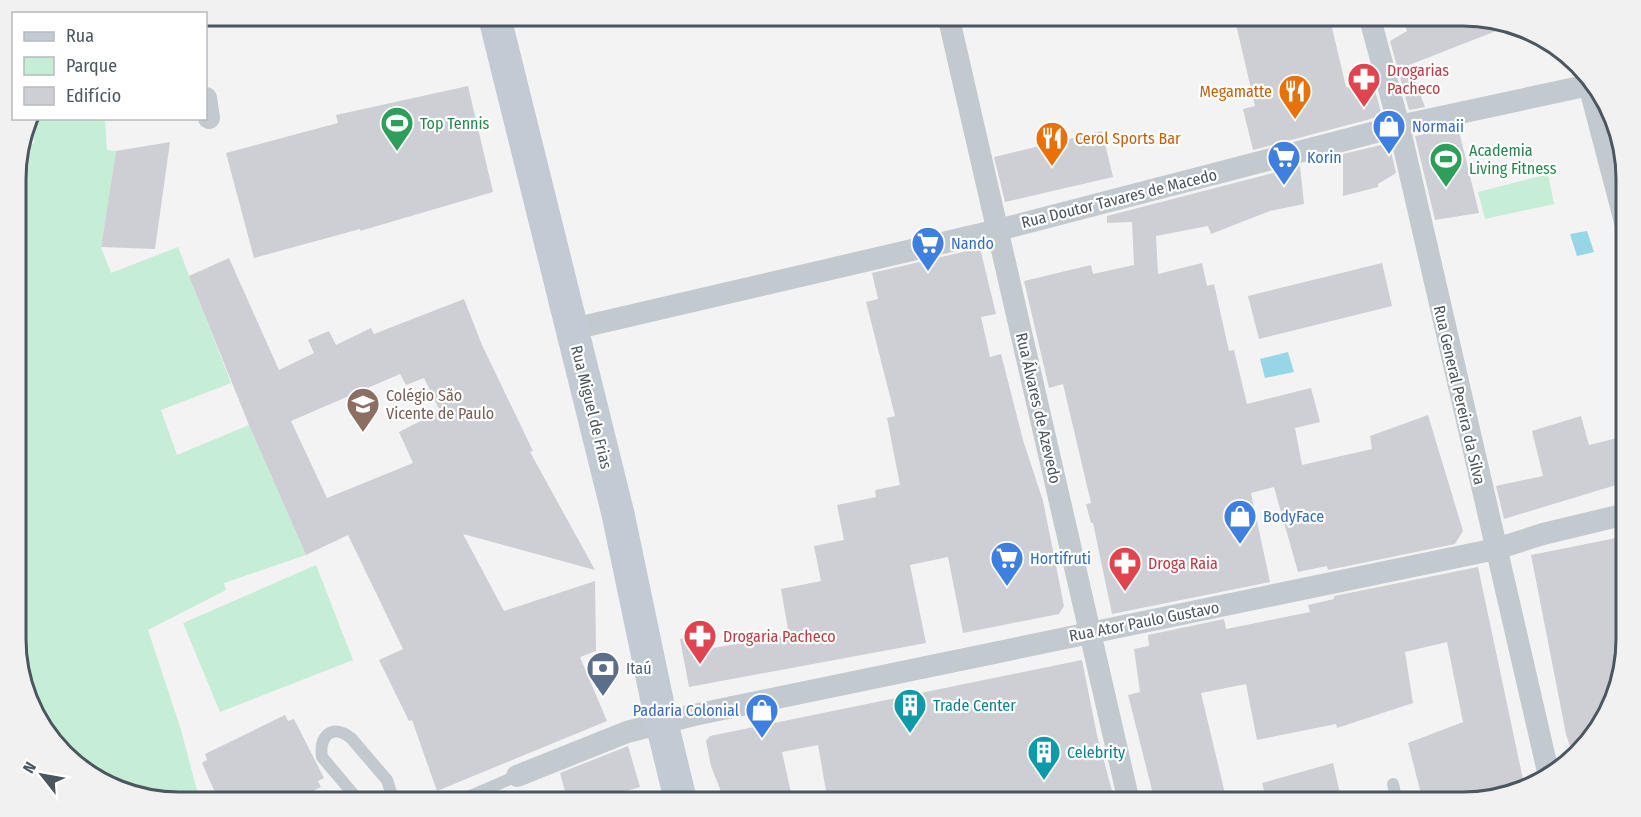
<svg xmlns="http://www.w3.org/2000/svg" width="1641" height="817" font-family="'Fira Sans Condensed',sans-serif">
	<rect width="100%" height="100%" fill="#f4f3f3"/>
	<g fill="#c6edd5">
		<polygon points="29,119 105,119 107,150 116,151 101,247 111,273 178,247 231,383 161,410 177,455 249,425 306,555 224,583 226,590 148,630 181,730 200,802 179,802 107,785 49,738 16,660 15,168 20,150 25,151 35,142 26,128"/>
		<polygon points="1548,174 1554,204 1485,219 1478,192"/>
		<polygon points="316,565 353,660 220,712 183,623"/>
	</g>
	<g fill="#96d6e7">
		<polygon points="1587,231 1594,252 1577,256 1570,234"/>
		<polygon points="1288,352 1294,372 1265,378 1260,359"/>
	</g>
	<g fill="#cdcfd4" fill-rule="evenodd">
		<polygon points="1258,15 1329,15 1346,87 1375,90 1382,116 1253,150 1243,109 1255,106 1235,20"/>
		<polygon points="1401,15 1462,15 1509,26 1409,65 1425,107 1409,110 1390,41 1407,31"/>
		<polygon points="468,86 493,192 360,231 360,229 254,258 226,153 338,123 336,115"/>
		<polygon points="1458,127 1479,213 1435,220 1415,136"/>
		<polygon points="1102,131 1113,177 1005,202 994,157"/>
		<polygon points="170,142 155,249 101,247 116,151"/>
		<polygon points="1389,143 1396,173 1378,184 1378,187 1343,196 1343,154"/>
		<polygon points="1300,166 1304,204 1270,211 1211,234 1208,226 1156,236 1158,274 1202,263 1207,286 1214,284 1229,351 1234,350 1247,404 1311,388 1320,422 1295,428 1302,465 1372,449 1370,436 1428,415 1463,531 1455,544 1328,570 1327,566 1298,572 1274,487 1251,493 1270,582 1112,614 1093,523 1091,523 1086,504 1091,503 1063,384 1049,388 1024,281 1091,265 1093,274 1134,265 1132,222 1107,223 1107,216"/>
		<polygon points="980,248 996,314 981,317 990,357 1001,354 1023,440 1043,501 1064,606 1059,614 963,633 948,557 910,565 926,643 689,687 680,639 710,633 713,648 789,635 781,589 821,581 814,546 844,540 837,505 876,497 875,490 900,485 887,418 895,416 866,302 878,299 872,273"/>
		<path d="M 229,258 L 279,370 L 314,353 L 308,340 L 329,331 L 336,345 L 371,328 L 374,334 L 464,299 L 482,345 L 533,451 L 530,452 L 595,570 L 463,534 L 504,611 L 595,581 L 596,651 L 580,657 L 607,721 L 437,791 L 412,720 L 409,721 L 379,660 L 403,649 L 348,535 L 306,555 L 249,425 L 189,276 ZM 400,374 L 406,385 L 424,378 L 440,411 L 399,432 L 413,463 L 327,498 L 291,421 Z"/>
		<polygon points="1382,263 1392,306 1259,339 1248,296"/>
		<polygon points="1581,416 1589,445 1625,436 1626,482 1504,519 1496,486 1543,476 1532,431"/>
		<polygon points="1626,536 1626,639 1609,710 1572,753 1566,734 1531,555"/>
		<polygon points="1478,567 1524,784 1473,802 1423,802 1408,743 1463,722 1447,642 1405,652 1413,703 1337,728 1336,724 1257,740 1246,684 1201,693 1227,802 1155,802 1128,695 1140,692 1134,649 1149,646 1148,635 1224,619 1226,629 1310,612 1308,605 1334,599 1334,596"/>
		<polygon points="1082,660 1097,735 1115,802 828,802 818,745 782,752 793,802 725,802 711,766 706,741 710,736"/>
		<polygon points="285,715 288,721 294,719 324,778 318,781 321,787 292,802 219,802 202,763 207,760 205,754"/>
		<polygon points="628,746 640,787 587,802 568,802 560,773"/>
		<polygon points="1333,763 1342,802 1267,802 1262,783"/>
	</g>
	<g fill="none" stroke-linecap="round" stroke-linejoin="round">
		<g stroke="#c2cad0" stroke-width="12">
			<polyline points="1393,784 1397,802"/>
			<path d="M 360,802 L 322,757 C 319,736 332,723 351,738 L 387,780 L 394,802"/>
			<polyline points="456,802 517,776"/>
		</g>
		<g stroke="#c2cad0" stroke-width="22">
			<polyline points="948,15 1129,802"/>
			<polyline points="1369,15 1399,126 1549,776"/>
			<polyline points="1589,85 1625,222"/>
			<polyline points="206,98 209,118"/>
			<polyline points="573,329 998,230 1399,126 1594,84"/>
			<polyline points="517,776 627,732 694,715 1496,549 1543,534 1626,514"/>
		</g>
		<polyline stroke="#c2cbd4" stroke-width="33" points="494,15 618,514 662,724 681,802"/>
	</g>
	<defs>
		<symbol id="pharmacy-pin" viewBox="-11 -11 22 30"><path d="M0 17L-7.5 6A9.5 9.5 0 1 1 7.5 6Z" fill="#e0444e" stroke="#fff"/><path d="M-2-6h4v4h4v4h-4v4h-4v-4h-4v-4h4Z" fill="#fff"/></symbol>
		<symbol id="restaurant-pin" viewBox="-11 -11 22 30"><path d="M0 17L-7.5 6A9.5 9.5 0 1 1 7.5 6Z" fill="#e8710a" stroke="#fff"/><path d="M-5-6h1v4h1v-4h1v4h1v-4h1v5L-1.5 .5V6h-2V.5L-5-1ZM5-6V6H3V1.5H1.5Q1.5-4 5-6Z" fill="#fff"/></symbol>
		<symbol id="stadium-pin" viewBox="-11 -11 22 30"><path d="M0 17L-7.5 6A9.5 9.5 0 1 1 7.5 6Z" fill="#2e9e5b" stroke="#fff"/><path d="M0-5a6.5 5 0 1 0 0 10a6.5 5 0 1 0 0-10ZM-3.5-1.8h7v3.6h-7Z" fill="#fff"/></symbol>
		<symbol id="shop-pin" viewBox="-11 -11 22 30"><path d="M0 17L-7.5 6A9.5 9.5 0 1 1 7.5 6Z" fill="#3f7fe0" stroke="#fff"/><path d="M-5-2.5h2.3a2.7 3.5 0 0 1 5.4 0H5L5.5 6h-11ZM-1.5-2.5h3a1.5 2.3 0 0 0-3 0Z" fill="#fff"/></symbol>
		<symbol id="supermarket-pin" viewBox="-11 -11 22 30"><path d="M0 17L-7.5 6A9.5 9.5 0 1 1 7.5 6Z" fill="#3f7fe0" stroke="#fff"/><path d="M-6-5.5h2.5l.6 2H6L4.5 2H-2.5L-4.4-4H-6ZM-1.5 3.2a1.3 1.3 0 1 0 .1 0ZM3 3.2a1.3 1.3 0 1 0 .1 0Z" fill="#fff"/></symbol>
		<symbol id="school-pin" viewBox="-11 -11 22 30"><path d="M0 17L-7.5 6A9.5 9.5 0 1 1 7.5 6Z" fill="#8d6e63" stroke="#fff"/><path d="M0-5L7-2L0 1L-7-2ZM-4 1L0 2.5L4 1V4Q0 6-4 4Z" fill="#fff"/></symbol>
		<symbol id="bank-pin" viewBox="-11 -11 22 30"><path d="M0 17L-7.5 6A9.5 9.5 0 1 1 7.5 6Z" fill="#5c6f8a" stroke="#fff"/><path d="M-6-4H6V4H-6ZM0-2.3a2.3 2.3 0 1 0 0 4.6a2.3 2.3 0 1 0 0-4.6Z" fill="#fff"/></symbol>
		<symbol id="building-pin" viewBox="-11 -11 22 30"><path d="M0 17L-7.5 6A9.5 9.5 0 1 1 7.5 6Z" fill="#0f9aa8" stroke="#fff"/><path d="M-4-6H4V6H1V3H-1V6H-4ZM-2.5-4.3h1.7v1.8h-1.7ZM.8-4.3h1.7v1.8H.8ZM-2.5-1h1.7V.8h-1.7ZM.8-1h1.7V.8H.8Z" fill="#fff"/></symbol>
	</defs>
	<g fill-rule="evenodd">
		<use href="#pharmacy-pin" x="1345" y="60" width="38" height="52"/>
		<use href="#restaurant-pin" x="1276" y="72" width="38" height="52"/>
		<use href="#stadium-pin" x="378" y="104" width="38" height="52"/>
		<use href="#shop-pin" x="1370" y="107" width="38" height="52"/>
		<use href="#restaurant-pin" x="1033" y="119" width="38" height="52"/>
		<use href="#supermarket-pin" x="1265" y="138" width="38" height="52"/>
		<use href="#stadium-pin" x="1427" y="140" width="38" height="52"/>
		<use href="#supermarket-pin" x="909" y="224" width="38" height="52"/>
		<use href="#school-pin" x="344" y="385" width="38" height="52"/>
		<use href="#shop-pin" x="1221" y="497" width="38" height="52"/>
		<use href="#supermarket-pin" x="988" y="539" width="38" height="52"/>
		<use href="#pharmacy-pin" x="1106" y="544" width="38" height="52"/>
		<use href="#pharmacy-pin" x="681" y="617" width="38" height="52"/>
		<use href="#bank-pin" x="584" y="649" width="38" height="52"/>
		<use href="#building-pin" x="891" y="686" width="38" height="52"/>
		<use href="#shop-pin" x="743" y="691" width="38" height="52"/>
		<use href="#building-pin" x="1025" y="733" width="38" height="52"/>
	</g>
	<g text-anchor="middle" stroke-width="4.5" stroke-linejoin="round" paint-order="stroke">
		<g font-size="16" fill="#be3a42" stroke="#fff" text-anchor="start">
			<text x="1387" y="76">Drogarias<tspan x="1387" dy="18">Pacheco</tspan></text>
			<text x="1148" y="569">Droga Raia</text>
			<text x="723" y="642">Drogaria Pacheco</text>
		</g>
		<g font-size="16" fill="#c56008" stroke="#fff" text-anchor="end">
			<text x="1272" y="97">Megamatte</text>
			<text x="1075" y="144" text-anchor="start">Cerol Sports Bar</text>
		</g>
		<g font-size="16" fill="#27864d" stroke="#fff" text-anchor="start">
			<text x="420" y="129">Top Tennis</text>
			<text x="1469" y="156">Academia<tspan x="1469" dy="18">Living Fitness</tspan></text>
		</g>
		<g font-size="16" fill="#366cbe" stroke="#fff" text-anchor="start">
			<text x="1412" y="132">Normaii</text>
			<text x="1307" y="163">Korin</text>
			<text x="951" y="249">Nando</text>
			<text x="1263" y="522">BodyFace</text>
			<text x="1030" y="564">Hortifruti</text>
			<text x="739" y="716" text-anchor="end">Padaria Colonial</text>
		</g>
		<g font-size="16" fill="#4b565f" stroke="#fff">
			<text transform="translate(1119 198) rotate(-14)" y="6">Rua Doutor Tavares de Macedo</text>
			<text transform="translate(1460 395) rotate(77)" y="6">Rua General Pereira da Silva</text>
			<text transform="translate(592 407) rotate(76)" y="6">Rua Miguel de Frias</text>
			<text transform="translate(1039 408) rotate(77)" y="6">Rua Álvares de Azevedo</text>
			<text transform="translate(1144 621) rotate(-11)" y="6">Rua Ator Paulo Gustavo</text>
		</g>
		<g font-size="16" fill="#785e54" stroke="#fff" text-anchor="start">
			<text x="386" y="401">Colégio São<tspan x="386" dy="18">Vicente de Paulo</tspan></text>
		</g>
		<g font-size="16" fill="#4e5e75" stroke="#fff" text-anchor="start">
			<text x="626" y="674">Itaú</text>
		</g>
		<g font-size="16" fill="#0d838f" stroke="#fff" text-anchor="start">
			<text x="933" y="711">Trade Center</text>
			<text x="1067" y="758">Celebrity</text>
		</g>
	</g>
	<path d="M0 0H1641V817H0ZM179 26H1463A153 153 0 0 1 1616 179V639A153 153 0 0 1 1463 792H179A153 153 0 0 1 26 639V179A153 153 0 0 1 179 26Z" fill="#f1f1f2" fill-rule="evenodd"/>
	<path fill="none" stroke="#4b565f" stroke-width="3" d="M179 26H1463A153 153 0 0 1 1616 179V639A153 153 0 0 1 1463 792H179A153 153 0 0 1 26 639V179A153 153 0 0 1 179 26Z"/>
	<rect x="12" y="12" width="195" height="108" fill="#ffffff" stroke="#b7bbbf" stroke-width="1.5"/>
	<rect x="24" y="32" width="30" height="9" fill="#c2cbd4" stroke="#b7bbbf" stroke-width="1.5"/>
	<text x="66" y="42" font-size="18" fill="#4b565f">Rua</text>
	<rect x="24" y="57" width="30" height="18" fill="#c6edd5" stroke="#b7bbbf" stroke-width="1.5"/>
	<text x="66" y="72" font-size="18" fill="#4b565f">Parque</text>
	<rect x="24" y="87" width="30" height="18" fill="#cdcfd4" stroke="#b7bbbf" stroke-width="1.5"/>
	<text x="66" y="102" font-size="18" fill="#4b565f">Edifício</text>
	<g transform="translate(42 775) rotate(301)" stroke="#ffffff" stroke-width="4.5" paint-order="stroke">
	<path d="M0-4.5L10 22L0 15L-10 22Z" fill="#4b565f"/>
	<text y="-9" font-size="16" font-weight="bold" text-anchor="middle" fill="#4b565f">N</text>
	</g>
</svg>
